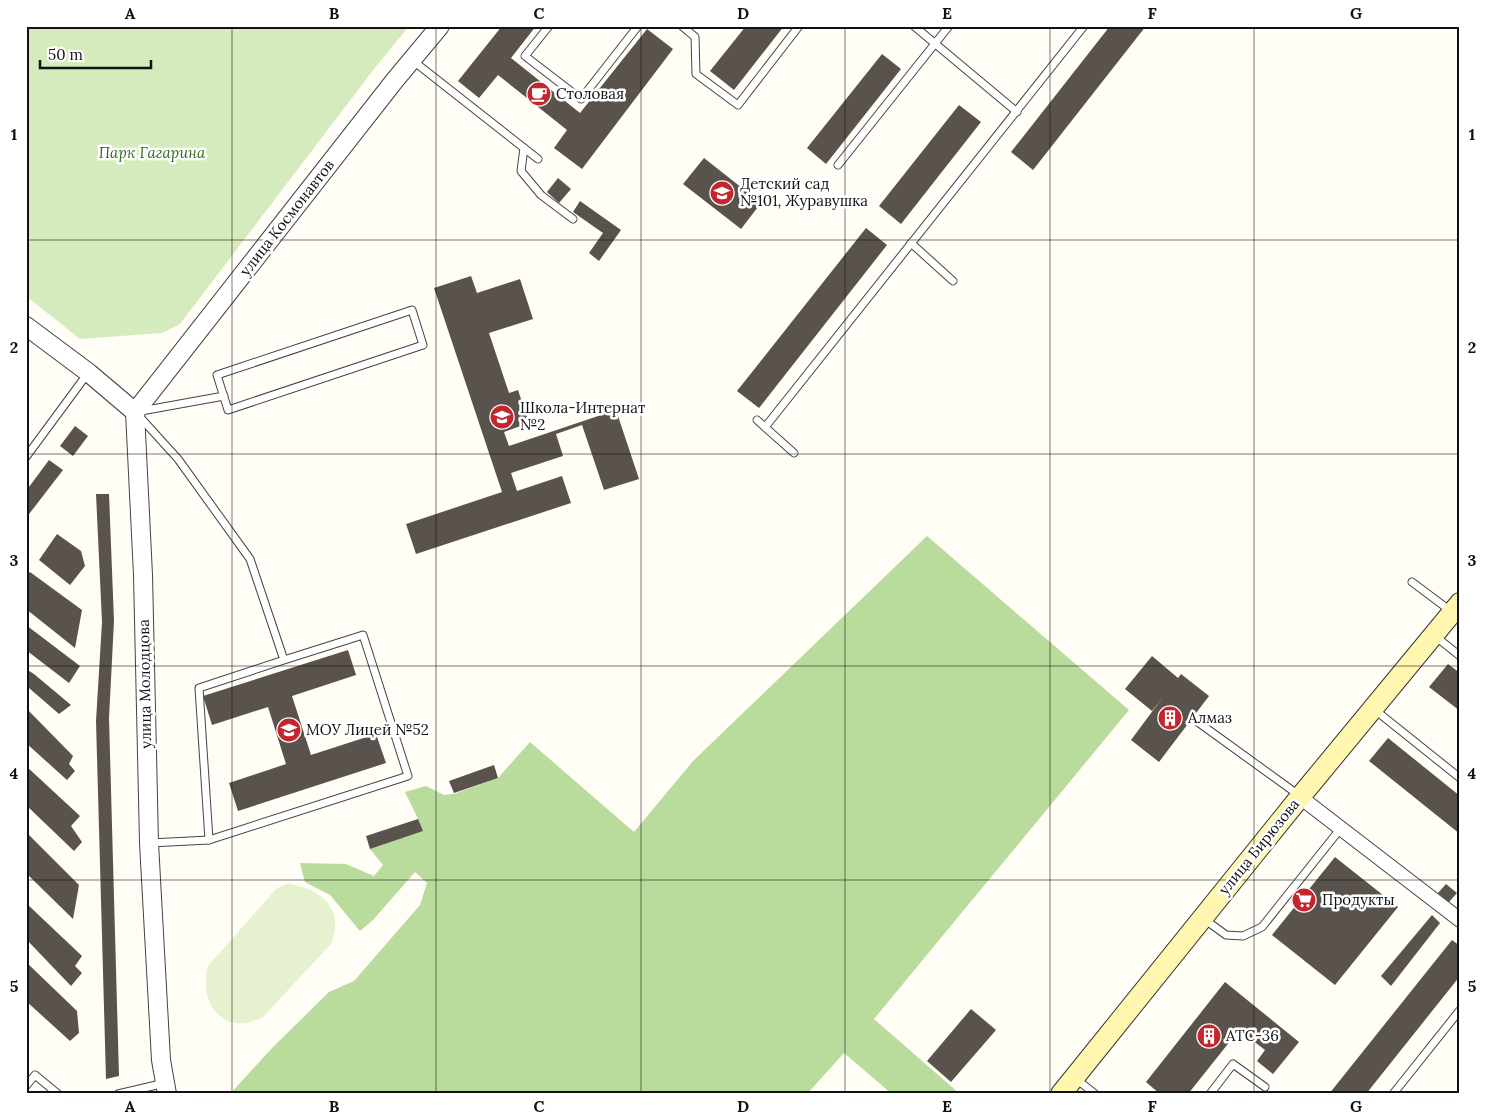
<svg xmlns="http://www.w3.org/2000/svg" width="1486" height="1120" font-family="Lora,serif">
	<rect width="100%" height="100%" fill="#fffdf5"/>
	<polygon fill="#d5ebbd" points="26,26 409,26 374,69 180,324 162,333 80,339 26,296"/>
	<polygon fill="#b9dc9c" points="927,536 1129,710 874,1019 960,1094 892,1094 844,1053 807,1094 230,1094 273,1047 329,992 354,981 420,905 427,883 415,872 373,920 360,931 330,895 305,882 300,863 346,864 374,876 383,865 370,849 422,831 418,819 405,792 426,786 444,795 454,794 498,778 530,742 634,832 693,761"/>
	<path fill="#e6f2cf" d="M 286,884 C 305,885 328,895 334,915 C 337,924 334,934 332,943 L 262,1018 C 253,1021 244,1025 235,1023 C 208,1018 202,988 208,966 L 276,889 Z"/>
	<g fill="#5a524d">
		<polygon points="502,26 536,26 511,58 580,113 647,29 673,49 582,169 554,148 567,130 498,75 479,98 458,81"/>
		<polygon points="746,26 784,26 734,90 710,71"/>
		<polygon points="1110,26 1146,26 1033,170 1011,152"/>
		<polygon points="882,54 901,69 826,164 807,148"/>
		<polygon points="959,105 981,122 901,224 879,206"/>
		<polygon points="704,158 761,203 741,229 683,184"/>
		<polygon points="558,178 571,189 559,203 547,192"/>
		<polygon points="580,201 621,230 599,261 589,253 603,233 573,212"/>
		<polygon points="866,228 887,245 759,408 737,391"/>
		<polygon points="471,276 477,293 520,279 533,319 489,333 509,393 518,390 529,423 504,432 509,446 616,410 639,479 604,490 582,425 556,434 563,456 511,473 517,491 562,476 571,503 416,554 406,524 502,492 434,288"/>
		<polygon points="75,426 88,436 73,456 60,446"/>
		<polygon points="49,460 63,470 26,518 26,491"/>
		<polygon points="96,494 109,494 114,621 109,718 119,1076 106,1079 96,721 102,622"/>
		<polygon points="57,534 81,551 85,566 70,585 39,560"/>
		<polygon points="30,572 82,610 75,648 26,609 26,576"/>
		<polygon points="26,625 80,666 69,683 26,650"/>
		<polygon points="348,650 356,675 292,696 311,755 376,734 386,763 238,811 229,783 286,764 268,707 212,725 203,696"/>
		<polygon points="1152,656 1178,678 1181,674 1209,696 1159,762 1131,740 1163,697 1152,711 1125,689"/>
		<polygon points="1448,664 1460,673 1460,711 1429,687"/>
		<polygon points="26,669 34,674 71,705 59,714 29,688 26,690"/>
		<polygon points="26,708 73,756 69,764 75,771 67,780 26,743"/>
		<polygon points="1388,738 1460,796 1460,834 1369,761"/>
		<polygon points="494,765 498,778 454,793 449,781"/>
		<polygon points="26,766 80,816 71,826 82,842 74,851 26,805"/>
		<polygon points="418,819 423,831 370,849 366,836"/>
		<polygon points="26,832 79,885 73,919 26,873"/>
		<polygon points="1335,857 1398,907 1335,985 1272,935"/>
		<polygon points="1446,884 1457,893 1449,902 1438,893"/>
		<polygon points="26,903 82,956 75,966 82,973 71,986 26,939"/>
		<polygon points="1432,915 1440,923 1391,986 1381,976"/>
		<polygon points="1452,940 1460,946 1460,976 1366,1094 1329,1094"/>
		<polygon points="26,962 77,1011 79,1033 70,1041 26,1001"/>
		<polygon points="1225,982 1299,1042 1273,1074 1257,1061 1265,1050 1239,1030 1188,1094 1160,1094 1146,1082"/>
		<polygon points="971,1009 996,1030 951,1082 927,1061"/>
	</g>
	<g fill="none" stroke-linecap="round" stroke-linejoin="round">
		<defs>
			<g id="service">
				<polyline points="549,26 525,56 581,99 638,26"/>
				<polyline points="682,26 695,37 696,74 738,105 799,26"/>
				<polyline points="914,26 1017,112"/>
				<polyline points="412,60 538,159"/>
				<polyline points="524,148 521,171 541,195 573,219"/>
				<polyline points="838,165 949,26"/>
				<polyline points="911,243 953,281"/>
				<polygon points="412,310 423,345 228,410 217,375"/>
				<polyline points="141,411 224,396"/>
				<polyline points="139,416 178,459 250,559 284,660 199,688 209,840 408,776 363,635 284,660"/>
				<polyline points="757,420 794,453"/>
				<polyline points="766,426 1084,26"/>
				<polyline points="26,457 88,373"/>
				<polyline points="1412,582 1452,612"/>
				<polyline points="1435,636 1460,656"/>
				<polyline points="1375,710 1460,778"/>
				<polyline points="1195,720 1300,796"/>
				<polyline points="150,843 209,840"/>
				<polyline points="1204,919 1226,935 1243,936 1262,927 1341,828"/>
				<polyline points="1075,1078 1095,1094"/>
				<polyline points="26,1086 35,1075 58,1094"/>
				<polyline points="118,1094 165,1083"/>
				<polyline points="1210,1094 1233,1064 1265,1087"/>
				<polyline points="1393,1094 1460,1010"/>
			</g>
			<polyline id="minor" points="1300,797 1460,920"/>
			<g id="tertiary">
				<polyline points="26,326 89,373 135,412 143,575 149,843 161,1060 167,1094"/>
				<polyline points="135,412 395,80 440,26"/>
			</g>
			<polyline id="secondary" points="1061,1094 1300,797 1460,603"/>
		</defs>
		<use href="#service" stroke="#444" stroke-width="9"/>
		<use href="#minor" stroke="#444" stroke-width="16"/>
		<use href="#tertiary" stroke="#444" stroke-width="20"/>
		<use href="#secondary" stroke="#333" stroke-width="22"/>
		<use href="#service" stroke="#fff" stroke-width="7"/>
		<use href="#minor" stroke="#fff" stroke-width="14"/>
		<use href="#tertiary" stroke="#fff" stroke-width="18"/>
		<use href="#secondary" stroke="#fff6b0" stroke-width="20"/>
	</g>
	<path fill="none" stroke="#111" stroke-width="1" stroke-opacity="0.55" d="M 232,26 L 232,1094M 436,26 L 436,1094M 641,26 L 641,1094M 845,26 L 845,1094M 1050,26 L 1050,1094M 1254,26 L 1254,1094M 26,240 L 1460,240M 26,454 L 1460,454M 26,666 L 1460,666M 26,880 L 1460,880"/>
	<defs>
		<symbol id="cafe-disc" viewBox="-11 -11 22 22"><circle r="9.5" fill="#c4262e" stroke="#fff"/><path d="M-5.5-4.5H6V0H3Q3 3.5 0 3.5H-2.5Q-5.5 3.5-5.5 0ZM3-3.2v2h1.7v-2ZM-6 4.5H4V6H-6Z" fill="#fff"/></symbol>
		<symbol id="school-disc" viewBox="-11 -11 22 22"><circle r="9.5" fill="#c4262e" stroke="#fff"/><path d="M0-5L7-2L0 1L-7-2ZM-4 1L0 2.5L4 1V4Q0 6-4 4Z" fill="#fff"/></symbol>
		<symbol id="building-disc" viewBox="-11 -11 22 22"><circle r="9.5" fill="#c4262e" stroke="#fff"/><path d="M-4-6H4V6H1V3H-1V6H-4ZM-2.5-4.3h1.7v1.8h-1.7ZM.8-4.3h1.7v1.8H.8ZM-2.5-1h1.7V.8h-1.7ZM.8-1h1.7V.8H.8Z" fill="#fff"/></symbol>
		<symbol id="supermarket-disc" viewBox="-11 -11 22 22"><circle r="9.5" fill="#c4262e" stroke="#fff"/><path d="M-6-5.5h2.5l.6 2H6L4.5 2H-2.5L-4.4-4H-6ZM-1.5 3.2a1.3 1.3 0 1 0 .1 0ZM3 3.2a1.3 1.3 0 1 0 .1 0Z" fill="#fff"/></symbol>
	</defs>
	<g fill-rule="evenodd">
		<use href="#cafe-disc" x="525" y="80" width="28" height="28"/>
		<use href="#school-disc" x="708" y="179" width="28" height="28"/>
		<use href="#school-disc" x="488" y="403" width="28" height="28"/>
		<use href="#building-disc" x="1156" y="704" width="28" height="28"/>
		<use href="#school-disc" x="275" y="716" width="28" height="28"/>
		<use href="#supermarket-disc" x="1290" y="886" width="28" height="28"/>
		<use href="#building-disc" x="1195" y="1022" width="28" height="28"/>
	</g>
	<g text-anchor="middle" stroke-width="5" stroke-linejoin="round" paint-order="stroke">
		<g font-size="15" fill="#111" stroke="#fff" text-anchor="start">
			<text x="556" y="99">Столовая</text>
			<text x="740" y="189">Детский сад<tspan x="740" dy="17">№101, Журавушка</tspan></text>
			<text x="520" y="413">Школа-Интернат<tspan x="520" dy="17">№2</tspan></text>
			<text x="1188" y="723">Алмаз</text>
			<text x="306" y="735">МОУ Лицей №52</text>
			<text x="1322" y="905">Продукты</text>
			<text x="1226" y="1041">АТС-36</text>
		</g>
		<g font-size="15" font-style="italic" fill="#2f6b1f" stroke="#fff">
			<text x="152" y="158">Парк Гагарина</text>
		</g>
		<g font-size="15" fill="#111" stroke="#fff">
			<text transform="translate(287 218) rotate(-52)" y="5">улица Космонавтов</text>
			<text transform="translate(145 684) rotate(-91)" y="5">улица Молодцова</text>
			<text transform="translate(1259 847) rotate(-51)" y="5">улица Бирюзова</text>
		</g>
	</g>
	<rect width="1486" height="1120" fill="none" stroke="#ffffff" stroke-width="55"/>
	<path d="M40 60v8h111v-8" fill="none" stroke="#111111" stroke-width="2.5"/>
	<text x="48" y="60" font-size="15" fill="#111111" stroke="#ffffff" stroke-width="4" paint-order="stroke">50 m</text>
	<rect x="28" y="28" width="1430" height="1064" fill="none" stroke="#111" stroke-width="2"/>
	<g font-size="16" text-anchor="middle" font-weight="bold" fill="#111">
		<text x="130" y="19">A</text>
		<text x="334" y="19">B</text>
		<text x="539" y="19">C</text>
		<text x="743" y="19">D</text>
		<text x="947" y="19">E</text>
		<text x="1152" y="19">F</text>
		<text x="1356" y="19">G</text>
		<text x="14" y="140">1</text>
		<text x="1472" y="140">1</text>
		<text x="14" y="353">2</text>
		<text x="1472" y="353">2</text>
		<text x="14" y="566">3</text>
		<text x="1472" y="566">3</text>
		<text x="14" y="779">4</text>
		<text x="1472" y="779">4</text>
		<text x="14" y="992">5</text>
		<text x="1472" y="992">5</text>
		<text x="130" y="1112">A</text>
		<text x="334" y="1112">B</text>
		<text x="539" y="1112">C</text>
		<text x="743" y="1112">D</text>
		<text x="947" y="1112">E</text>
		<text x="1152" y="1112">F</text>
		<text x="1356" y="1112">G</text>
	</g>
</svg>
